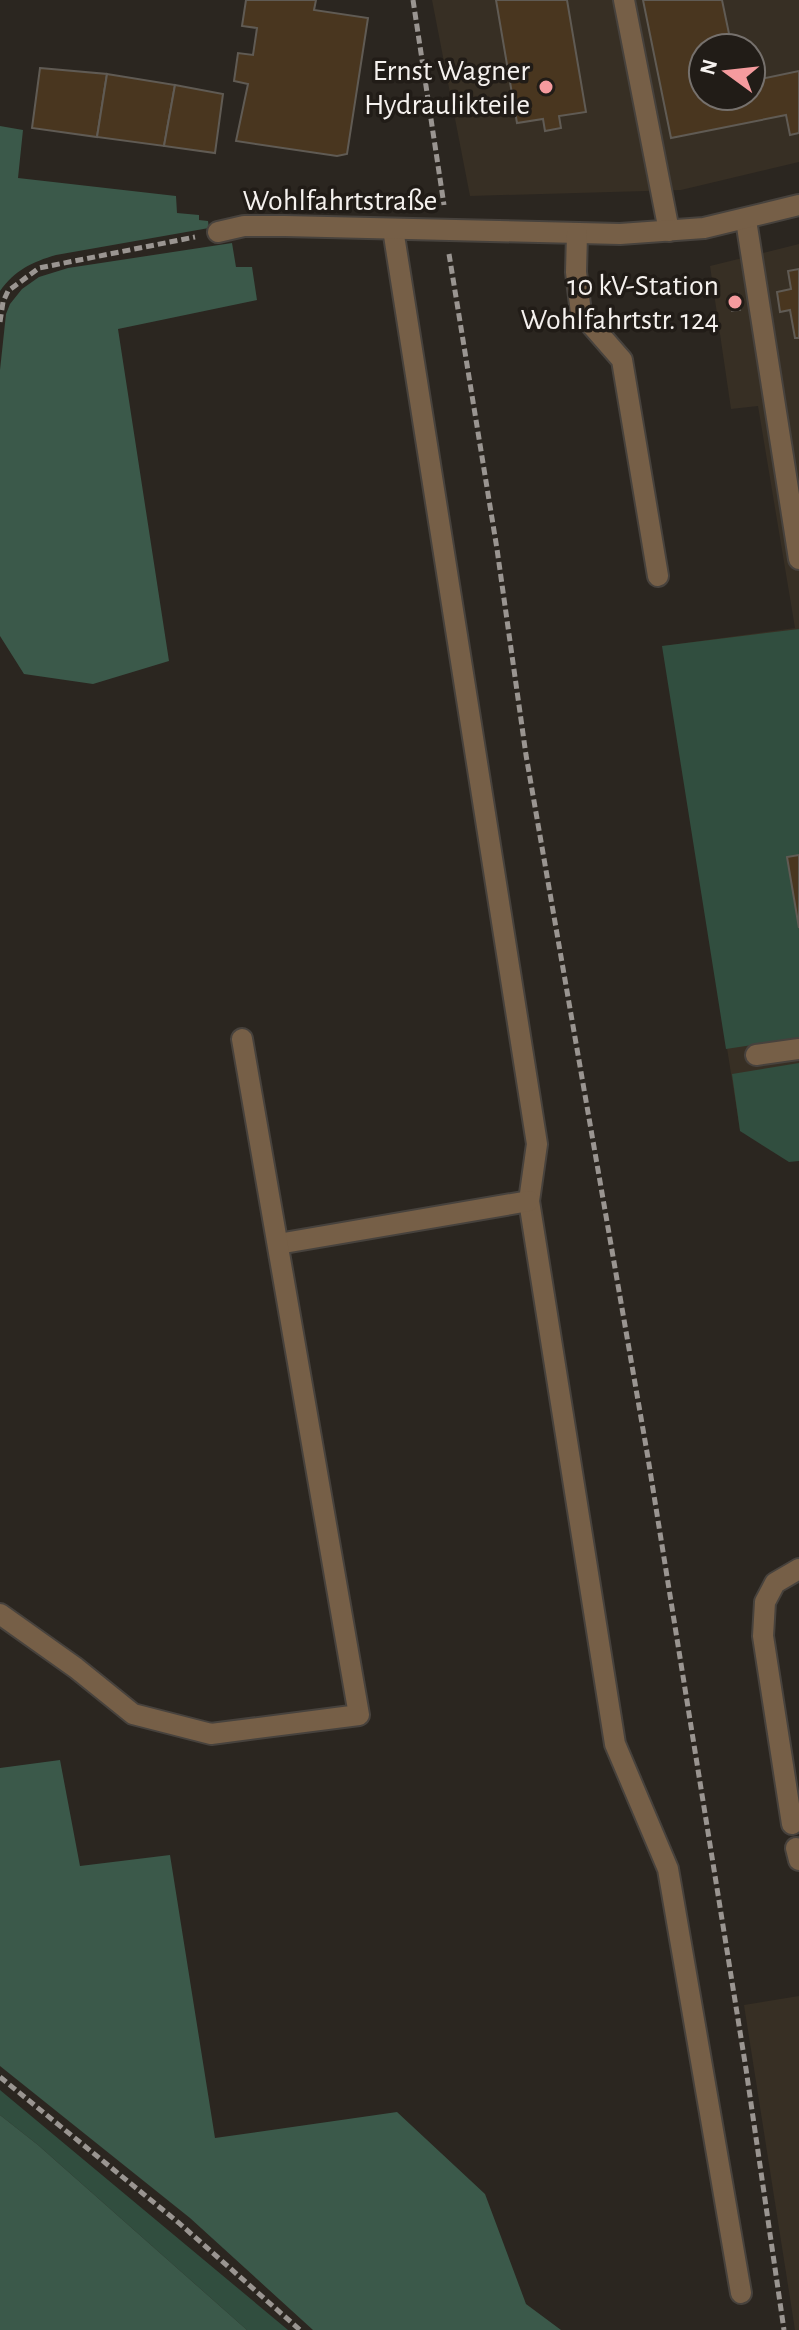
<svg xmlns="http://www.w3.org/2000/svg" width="799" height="2330" font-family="'Alegreya Sans',sans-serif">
	<rect width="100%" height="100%" fill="#2b2620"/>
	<g fill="#372f24" fill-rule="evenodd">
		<path d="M 432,0 L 799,0 L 799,162 L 681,190 L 470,196 ZM 703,48 L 751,48 L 751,96 L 703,96 Z"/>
		<polygon points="799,244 799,1160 740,1130 663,646 795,628 758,406 731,409 710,266"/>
		<polygon points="799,1996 799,2330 795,2330 744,2005"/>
	</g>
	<g fill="#314e3f">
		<polygon points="799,629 799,855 788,857 799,928 799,1038 726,1049 662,646"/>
		<polygon points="799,1063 799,1161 789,1162 740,1131 732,1074"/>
		<polygon points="0,2090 288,2330 247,2330 38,2145 0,2115"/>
	</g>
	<g fill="#3b594a">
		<path d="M 0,126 L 23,130 L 18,178 L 176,196 L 177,213 L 199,215 L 199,220 L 208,221 L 209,228 L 56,255 C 32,262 15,270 0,291 Z"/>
		<polygon points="232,243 236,267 252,267 257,300 118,329 169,661 93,684 24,674 0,636 0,370 6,314 10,304 22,289 39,277 68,268"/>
		<polygon points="60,1760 80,1866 170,1855 215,2138 397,2112 485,2194 526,2304 561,2330 313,2330 190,2218 0,2066 0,1768"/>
		<polygon points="0,2115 38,2145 247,2330 0,2330"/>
	</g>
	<g fill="#49361f" stroke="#605b54" stroke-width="2">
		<polygon points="246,0 316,0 314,10 368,18 347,154 337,156 236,141 248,84 234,81 238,53 253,55 257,28 242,26"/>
		<polygon points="496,0 567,0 586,112 559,116 561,128 545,131 543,119 517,123"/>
		<polygon points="643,0 722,0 732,48 703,48 703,96 751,96 751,81 799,71 799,133 790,135 786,115 671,138"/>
		<polygon points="40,68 107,74 97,137 32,128"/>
		<polygon points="107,74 175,85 164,146 97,137"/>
		<polygon points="175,85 223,94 215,153 164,146"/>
		<polygon points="799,269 799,338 795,338 790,310 780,312 777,292 791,289 788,271"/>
		<polygon points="738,294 740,310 732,311 731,295"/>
		<polygon points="799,855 799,928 787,857"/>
	</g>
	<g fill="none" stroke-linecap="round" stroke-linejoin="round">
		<defs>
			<g id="minor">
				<polyline points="624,0 669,231"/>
				<polyline points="746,220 799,559"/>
				<polyline points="393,229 537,1144 529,1201 615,1744 668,1869 741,2293"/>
				<polyline points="218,232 244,226 285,226 620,234 704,228 799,205"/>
				<polyline points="577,234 576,272 581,313 622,360 658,576"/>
				<polyline points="756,1055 799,1049"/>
				<polyline points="278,1244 529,1201"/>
				<polyline points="0,1614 76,1668 133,1714 211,1734 359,1715 242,1039"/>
				<polyline points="792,1824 763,1636 765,1602 775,1583 799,1569"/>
				<polyline points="796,1848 799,1860"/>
			</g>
		</defs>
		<use href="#minor" stroke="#47423d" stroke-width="24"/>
		<g stroke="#9a9591" stroke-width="5" stroke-dasharray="8 4" stroke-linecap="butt">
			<polyline points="413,0 444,205"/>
			<polyline points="449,254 497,549 526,755 648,1458 746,2069 784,2330"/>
			<polyline points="0,322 3,302 8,291 39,268 195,237"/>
			<polyline points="0,2077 179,2223 300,2330"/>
		</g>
		<use href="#minor" stroke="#765f47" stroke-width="20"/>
	</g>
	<g fill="#f59b9e" stroke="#211c17" stroke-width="3">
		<circle cx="546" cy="87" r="8"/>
		<circle cx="735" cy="302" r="8"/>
	</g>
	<g text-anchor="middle" stroke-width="7" stroke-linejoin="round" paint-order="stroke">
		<g font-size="30" fill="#f5f1ee" stroke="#211c17" text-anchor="end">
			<text x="530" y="80">Ernst Wagner<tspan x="530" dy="34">Hydraulikteile</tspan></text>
			<text x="719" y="295">10 kV-Station<tspan x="719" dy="34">Wohlfahrtstr. 124</tspan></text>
		</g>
		<g font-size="30" fill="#f5f1ee" stroke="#211c17">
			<text x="340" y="210">Wohlfahrtstraße</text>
		</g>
	</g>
	<g transform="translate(727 72) rotate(285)"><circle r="38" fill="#211c17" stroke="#76716d" stroke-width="2"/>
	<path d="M0-6L14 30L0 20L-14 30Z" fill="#f59b9e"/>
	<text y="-12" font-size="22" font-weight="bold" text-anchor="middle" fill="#f5f1ee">N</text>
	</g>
</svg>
